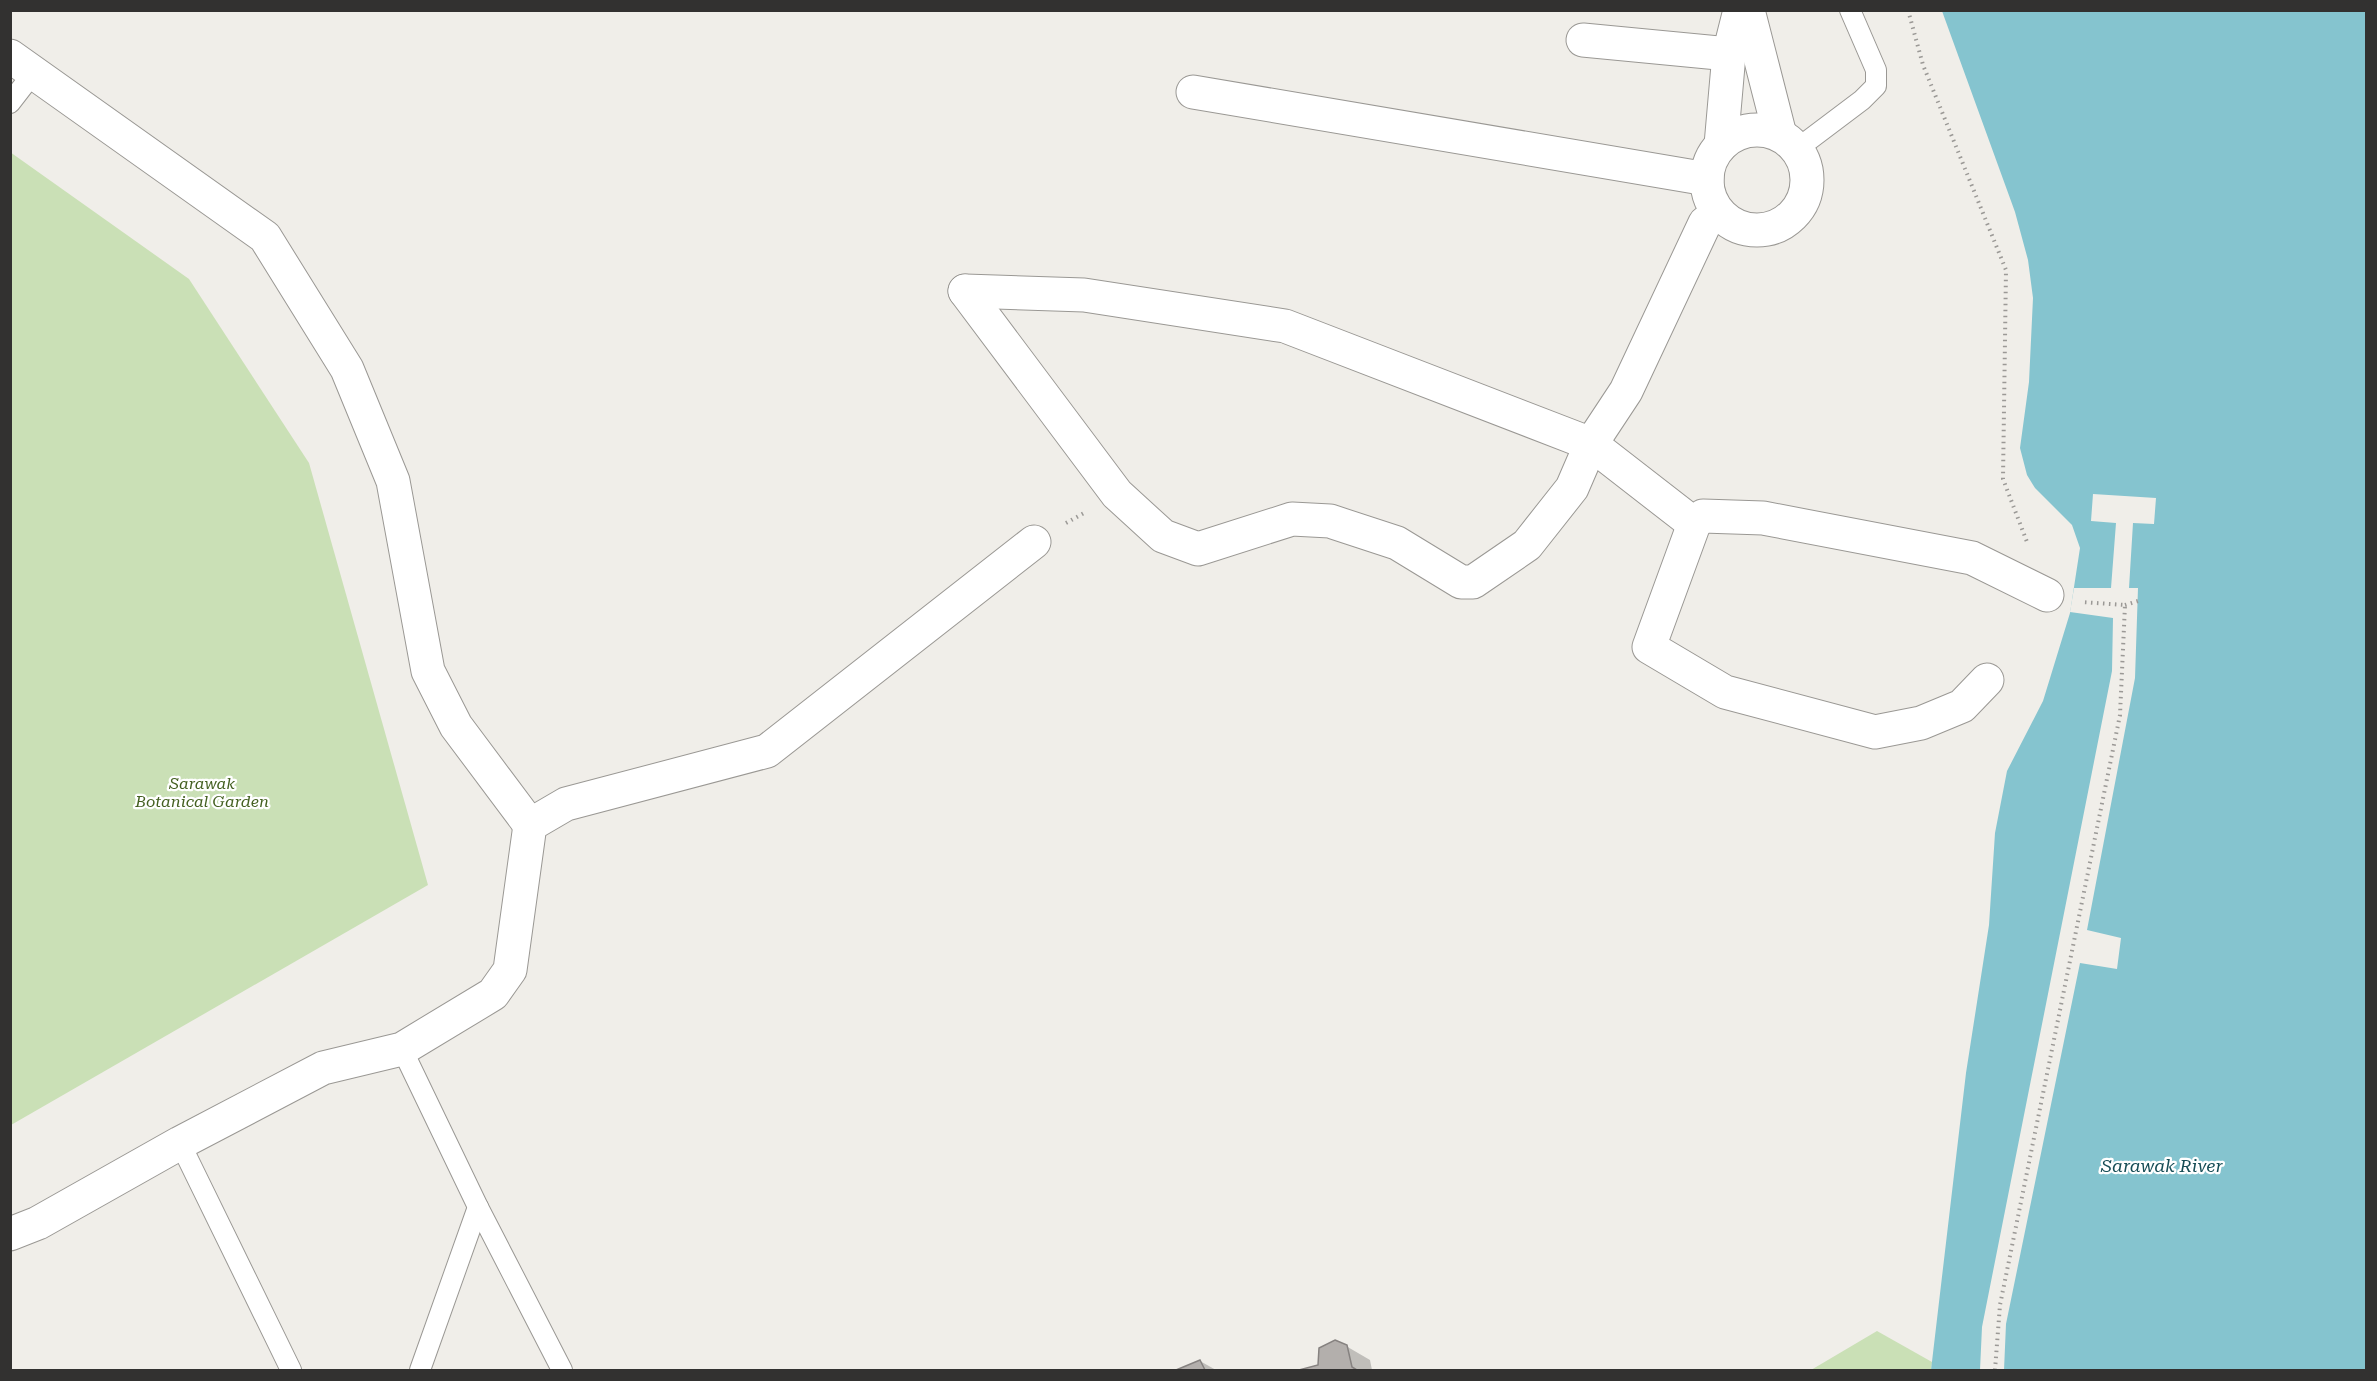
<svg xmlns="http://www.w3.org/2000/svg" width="2377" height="1381" font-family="'Roboto Serif',serif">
	<rect width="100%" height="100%" fill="#f0eee9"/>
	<g fill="#cae0b6">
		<polygon points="10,152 189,279 309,463 428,885 11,1125"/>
		<polygon points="1877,1331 1932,1362 1931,1370 1811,1370"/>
	</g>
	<polygon fill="#85c4cf" points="1942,11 2366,11 2366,1370 1931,1370 1966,1073 1989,925 1995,833 2007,771 2043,701 2070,613 2080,548 2072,525 2035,488 2027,475 2020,448 2029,382 2033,298 2028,260 2015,212"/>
	<polygon fill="#f0eee9" points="2093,494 2156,498 2154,524 2133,523 2129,588 2138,588 2135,678 2087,930 2121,938 2117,969 2080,963 2006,1324 2004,1370 1980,1370 1982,1327 2112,671 2113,618 2070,612 2074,588 2111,588 2116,523 2091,521"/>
	<g fill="#0003">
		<polygon points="1346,1346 1370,1360 1372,1370 1305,1370 1320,1366"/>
		<polygon points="1200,1361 1216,1370 1180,1370"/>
	</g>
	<g fill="#b3afac" stroke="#868280" stroke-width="1.5">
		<polygon points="1335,1340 1347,1345 1352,1367 1357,1370 1299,1370 1318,1365 1319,1348"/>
		<polygon points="1200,1360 1205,1370 1176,1370"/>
	</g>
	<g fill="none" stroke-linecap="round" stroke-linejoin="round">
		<defs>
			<g id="lane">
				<polyline points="10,103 34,72"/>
				<polyline points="1797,149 1862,100 1876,86 1876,70 1850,10"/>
				<polyline points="402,1049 478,1207 562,1370"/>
				<polyline points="180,1143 291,1370"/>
				<polyline points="420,1370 478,1207"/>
			</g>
			<g id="street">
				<polyline points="1748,10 1780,135"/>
				<polyline points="1583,40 1729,54"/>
				<polyline points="10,56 265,237 347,369 393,481 428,671 456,726 530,825"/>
				<polyline points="1193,92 1707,179"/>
				<circle cx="1757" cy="180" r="50"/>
				<polyline points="1721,145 1729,54 1740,10"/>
				<polyline points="965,291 1117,494 1163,536 1198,549 1292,519 1330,521 1397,543 1461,582 1473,582 1527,545 1572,488 1591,444 1626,391 1705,223 1719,214"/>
				<polyline points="965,291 1084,295 1285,326 1591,444 1694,524"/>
				<polyline points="1987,680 1962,706 1921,723 1875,732 1725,692 1649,647 1694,524 1703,516 1763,518 1972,558 2047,595"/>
				<polyline points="10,1234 38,1223 180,1143 323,1068 402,1049 493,994 510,970 530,825 566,804 767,751 1034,542"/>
			</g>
		</defs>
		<use href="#lane" stroke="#9a9894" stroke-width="22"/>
		<use href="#street" stroke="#9a9894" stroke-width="35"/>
		<g stroke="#9b9996" stroke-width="4" stroke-dasharray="1.5 4.5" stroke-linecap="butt">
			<polyline points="1908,10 1923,65 2006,270 2003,479 2027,542"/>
			<polyline points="1066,523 1086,512"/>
			<polyline points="2125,605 2138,601"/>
			<polyline points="1995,1370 2000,1305 2120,715 2125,605 2081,602"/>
		</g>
		<use href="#lane" stroke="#fff" stroke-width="20"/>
		<use href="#street" stroke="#fff" stroke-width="33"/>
	</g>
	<g text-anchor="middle" stroke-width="4.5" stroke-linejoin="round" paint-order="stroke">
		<g font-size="16" font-style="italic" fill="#446021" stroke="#fff">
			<text x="202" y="789">Sarawak<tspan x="202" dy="18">Botanical Garden</tspan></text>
		</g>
		<g font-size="18" font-style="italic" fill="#164d56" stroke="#fff">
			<text x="2162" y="1172">Sarawak River</text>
		</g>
	</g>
	<rect width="2377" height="1381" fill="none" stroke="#323130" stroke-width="24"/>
</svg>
